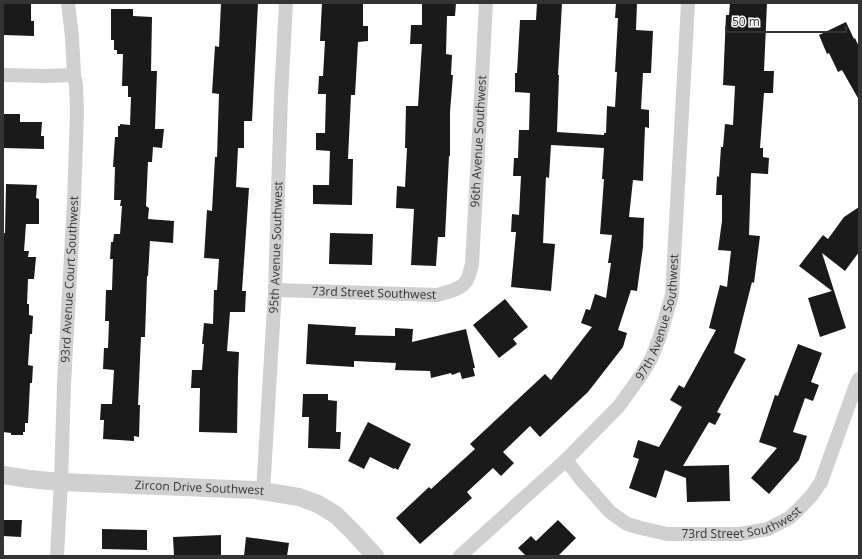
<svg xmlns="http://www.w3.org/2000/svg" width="862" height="559" font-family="'Open Sans',sans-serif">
	<rect width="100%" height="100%" fill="#fff"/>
	<g fill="#1a1a1a">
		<polygon points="3,3 31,3 31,21 34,21 34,36 3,35"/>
		<polygon points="221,3 258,3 252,121 244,121 244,148 238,148 236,187 249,188 242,291 246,291 245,312 230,312 227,351 239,352 238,376 237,433 199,432 200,388 191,388 192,370 202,370 204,344 202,344 204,323 213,324 214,290 217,290 219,259 204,258 207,210 212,211 215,157 217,157 219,94 212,93 215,46 219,47"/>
		<polygon points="322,3 363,3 363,26 368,26 368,41 358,42 355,95 351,95 348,159 353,159 352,205 313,204 313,185 329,185 330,151 316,150 316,133 325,133 326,94 318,94 319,76 323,76 325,41 320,41"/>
		<polygon points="422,3 456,3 455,16 447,16 446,54 452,55 451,75 453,75 450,112 450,156 449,156 445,237 438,237 436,266 411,265 414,209 396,208 397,186 405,187 407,148 405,148 406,106 418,106 422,44 410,44 411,25 422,25"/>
		<polygon points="537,3 562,3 558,75 559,75 557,132 604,135 604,133 606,133 607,106 615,107 617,72 615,72 618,18 615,18 616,3 637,3 636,30 653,31 651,73 643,73 641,109 649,110 649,128 645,127 643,181 633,180 629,217 644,218 643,247 637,291 631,290 618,330 627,333 623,347 588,392 540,437 530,426 503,452 514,463 501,476 493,468 467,492 472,498 420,544 396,518 429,487 431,489 475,449 470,444 545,374 551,380 592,327 581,323 586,309 590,310 595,294 606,298 611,263 608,263 612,235 600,234 604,179 602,179 604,148 551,145 549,178 546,177 543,243 555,244 551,291 511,287 516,232 511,232 512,214 519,215 521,176 513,176 514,158 518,158 519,130 529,130 530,93 515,92 515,73 517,73 520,20 536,20"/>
		<polygon points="730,3 767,3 764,71 774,71 773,93 764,93 760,148 763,148 763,157 769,158 768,174 751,173 749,235 760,236 754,283 752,282 734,353 746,359 717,412 721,414 715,425 709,422 683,466 729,465 730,501 687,502 686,478 665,470 656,498 629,488 639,459 633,457 638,440 659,447 682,407 670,400 679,385 684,388 716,330 709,328 720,285 727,287 731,251 718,250 722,221 722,195 716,195 717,176 719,177 721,147 723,147 725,124 733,125 735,86 723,85 726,15 729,15"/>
		<polygon points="111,9 133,9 133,16 152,17 151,71 157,71 155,129 164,129 162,148 153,147 152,162 148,162 146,206 149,208 148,219 174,221 173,243 150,241 148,276 147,276 145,337 141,337 138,405 140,405 139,437 134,436 134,441 103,439 104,420 100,420 101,404 112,404 114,370 103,369 104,348 108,348 109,321 105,321 106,290 112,290 113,259 110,259 111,242 113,242 114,234 120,234 122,206 120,206 121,200 114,200 115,167 113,167 115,137 118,137 118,126 120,126 120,124 130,125 131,97 128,97 128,86 122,86 123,54 117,54 117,50 114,50 114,40 111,40"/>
		<polygon points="846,22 854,39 855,38 859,47 859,100 842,70 838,72 829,53 827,54 819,35"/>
		<polygon points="3,114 20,114 20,122 42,122 41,136 44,136 44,149 3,148"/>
		<polygon points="6,184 37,185 36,198 39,199 39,224 26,224 24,251 29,251 28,257 36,257 34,279 28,279 27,304 29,304 29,315 33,316 32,334 30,334 28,365 33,366 32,383 30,383 28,423 25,423 25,432 23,432 23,435 11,435 11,433 3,432 3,233 5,233"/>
		<polygon points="859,207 859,252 845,271 822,253 846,328 820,337 808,298 832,291 799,266 823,235 828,239 844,217"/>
		<polygon points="330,233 373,234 372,265 329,264"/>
		<polygon points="505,299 528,327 513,339 517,344 499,358 473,325"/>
		<polygon points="308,324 356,327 355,335 395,336 395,328 413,329 412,342 466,329 475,368 473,368 475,376 462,379 460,372 452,375 451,373 431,378 430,371 395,370 396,363 354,361 354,367 306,364"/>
		<polygon points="798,344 822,353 811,382 819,385 813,401 805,398 793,432 807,436 799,460 769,494 751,478 777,448 759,442 775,395 778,396"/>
		<polygon points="303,394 328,394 328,400 337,401 336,432 341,432 340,449 308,448 309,417 302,417"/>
		<polygon points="368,422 411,444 398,470 395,468 394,469 370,457 364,469 348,461"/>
		<polygon points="3,520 22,520 21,537 3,536"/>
		<polygon points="558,520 576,538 558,556 526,556 518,548 531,536 536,541"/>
		<polygon points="102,529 147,530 147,550 102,549"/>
		<polygon points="221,535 221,556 174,556 173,537"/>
		<polygon points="246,537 289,543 287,556 244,556"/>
	</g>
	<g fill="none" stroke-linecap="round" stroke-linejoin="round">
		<g stroke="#d0d0d0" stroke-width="14">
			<polyline points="3,75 45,76 74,75"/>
			<path id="s1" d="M 275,290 L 437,295 C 447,292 461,290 467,280 C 469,276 470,270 472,265 L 486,3"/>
			<path id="s2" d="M 566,460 L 580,478 L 610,512 L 627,524 L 641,528 L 667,534 L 740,534 L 768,529 L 789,518 L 798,510 L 812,495 L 821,482 L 856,385 L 859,379"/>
			<path id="s3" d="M 263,492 L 275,290 L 281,96 L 286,3"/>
			<path id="s4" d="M 57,556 L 61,482 L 64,384 L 74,202 L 77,112 L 76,85 L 74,75 L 72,37 L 68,3"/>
			<path id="s5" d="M 460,556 L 566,460 L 619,406 L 642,374 L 651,359 L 659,339 L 672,295 L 688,3"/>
		</g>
		<path stroke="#d0d0d0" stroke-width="18" id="s6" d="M 3,475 L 29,479 L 61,482 L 256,490 L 299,497 L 318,504 L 336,515 L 355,534 L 375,556"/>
	</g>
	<g text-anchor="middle" stroke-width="4" stroke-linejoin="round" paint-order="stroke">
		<g font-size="12" fill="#333" stroke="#fff">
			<text dy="4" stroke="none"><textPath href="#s1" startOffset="336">96th Avenue Southwest</textPath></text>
			<text dy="4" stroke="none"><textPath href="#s3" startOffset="245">95th Avenue Southwest</textPath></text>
			<text dy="4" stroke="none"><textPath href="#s4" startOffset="277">93rd Avenue Court Southwest</textPath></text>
			<text dy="4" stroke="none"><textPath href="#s1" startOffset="99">73rd Street Southwest</textPath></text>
			<text dy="4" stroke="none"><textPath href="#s5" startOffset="318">97th Avenue Southwest</textPath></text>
			<text dy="4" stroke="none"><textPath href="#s6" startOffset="197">Zircon Drive Southwest</textPath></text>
			<text dy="4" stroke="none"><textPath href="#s2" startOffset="207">73rd Street Southwest</textPath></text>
		</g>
	</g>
	<rect width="862" height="559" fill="none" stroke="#333333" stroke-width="8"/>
	<path d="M726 26v6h120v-6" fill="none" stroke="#333333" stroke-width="2"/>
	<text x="732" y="26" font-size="12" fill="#333333" stroke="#ffffff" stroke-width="3" paint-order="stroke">50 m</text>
</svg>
